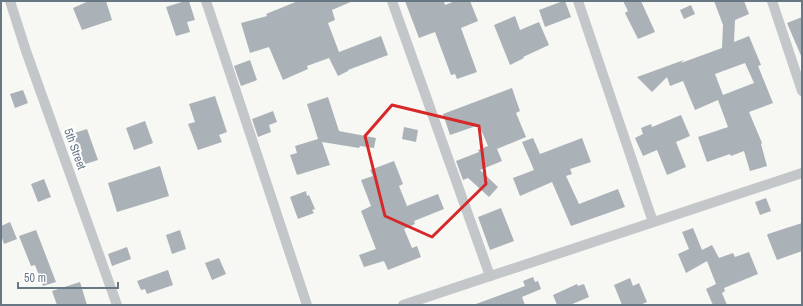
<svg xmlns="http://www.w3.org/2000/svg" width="803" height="306" font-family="'Archivo Narrow',sans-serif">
	<rect width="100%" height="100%" fill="#f7f7f4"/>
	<g fill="#aab2b7" fill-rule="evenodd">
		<polygon points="89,1 106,1 112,20 82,30 73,8"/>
		<polygon points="185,1 189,1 195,20 187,22 190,32 176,36 166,7"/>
		<polygon points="298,1 353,1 332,10 335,20 328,23 339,52 381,36 388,55 348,70 348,71 338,76 329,58 307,66 308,69 283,80 269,47 250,53 241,23 267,16 266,14"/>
		<polygon points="405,1 444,1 445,5 455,1 470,1 478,21 461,28 477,72 457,79 455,74 451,75 435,32 419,38"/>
		<polygon points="563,1 565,1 571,17 545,27 539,10"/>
		<polygon points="623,1 641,1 655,32 638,39 625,13 628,11"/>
		<path d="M 714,1 L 744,1 L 749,14 L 735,20 L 734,42 L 749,36 L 761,65 L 758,66 L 773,103 L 749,112 L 762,143 L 761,144 L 767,166 L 750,171 L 744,151 L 731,156 L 730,154 L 707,162 L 698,137 L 728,127 L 718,100 L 695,110 L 683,81 L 670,86 L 667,77 L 652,92 L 637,77 L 684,60 L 681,63 L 722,48 L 723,25 ZM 745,63 L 754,83 L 723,95 L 715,74 Z"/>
		<polygon points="691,5 695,14 684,19 680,10"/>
		<polygon points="515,16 520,30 539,22 549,45 523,57 524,58 510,65 494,25"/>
		<polygon points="802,17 802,58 787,23"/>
		<polygon points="250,60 257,80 241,86 234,66"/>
		<polygon points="512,88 520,111 516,113 526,137 497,149 502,161 480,170 498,187 489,197 468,178 463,180 456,161 479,152 478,150 488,146 479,125 450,135 443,114"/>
		<polygon points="23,90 28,103 15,108 10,94"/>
		<polygon points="215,96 227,132 219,135 222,142 198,150 188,124 195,122 189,104"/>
		<polygon points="328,97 339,131 376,138 374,148 360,146 359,148 322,142 330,165 297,175 290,155 297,153 295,146 318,139 307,104"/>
		<polygon points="273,111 277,122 269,125 271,132 258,137 252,119"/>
		<polygon points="681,115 690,136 676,142 686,167 667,175 657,150 643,156 635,138 643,134 641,128 651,124 652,127"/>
		<polygon points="145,121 153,143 134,150 126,128"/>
		<polygon points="404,127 418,130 416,142 402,139"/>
		<polygon points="87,129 98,160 82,165 71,134"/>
		<polygon points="533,138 540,154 582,138 591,162 570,169 572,174 566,176 579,204 618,189 625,207 571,226 552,182 520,196 513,178 534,170 522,142"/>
		<polygon points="394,161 403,184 399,186 407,206 438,194 444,209 414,221 415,224 404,229 412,248 417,246 421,257 388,270 384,261 364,267 359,255 376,249 361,211 371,206 361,180 373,176 370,170"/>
		<polygon points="160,166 169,196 117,212 108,183"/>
		<polygon points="44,179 51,197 38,202 31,184"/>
		<polygon points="306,191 307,196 309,195 315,209 312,210 314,213 298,219 290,197"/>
		<polygon points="766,198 771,211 760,215 755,202"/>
		<polygon points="501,208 514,241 490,250 478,217"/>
		<polygon points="10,222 17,239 4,244 1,235 1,226"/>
		<polygon points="802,223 802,251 777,260 767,235 768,234"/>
		<polygon points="693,228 702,250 712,245 719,258 733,253 735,257 749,252 758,274 724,288 725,291 722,293 727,305 713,305 706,289 716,284 707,261 686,273 678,254 689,249 682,232"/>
		<polygon points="36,230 56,282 43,286 35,265 31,266 19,236"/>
		<polygon points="180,230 186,249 172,254 166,235"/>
		<polygon points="127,247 131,259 112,266 108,254"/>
		<polygon points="219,258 226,274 212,280 205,263"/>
		<polygon points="168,270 173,285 147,294 145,289 141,290 137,281"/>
		<polygon points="533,277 535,282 538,281 541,289 522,297 525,305 476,305 476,304 525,286 523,281"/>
		<polygon points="630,278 633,286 639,283 647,302 640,305 622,305 614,285"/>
		<polygon points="80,282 87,305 57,305 52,291"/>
		<polygon points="577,284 578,286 584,284 589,297 570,305 557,305 553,295"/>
	</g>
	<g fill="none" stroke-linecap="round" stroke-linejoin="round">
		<g stroke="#c3c7ca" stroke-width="10">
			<polyline points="10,1 26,51 117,305"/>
			<polyline points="206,1 307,305"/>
			<polyline points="392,1 490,276"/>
			<polyline points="578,1 653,222"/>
			<polyline points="772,1 802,91"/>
			<polyline points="403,305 802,173"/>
		</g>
	</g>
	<path fill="none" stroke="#d62828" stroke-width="3" stroke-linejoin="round" d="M 392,105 L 479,126 L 486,184 L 432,237 L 385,216 L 365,136 Z"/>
	<g text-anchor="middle" stroke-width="4" stroke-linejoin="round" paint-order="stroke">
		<g font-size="12" fill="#677784" stroke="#fff">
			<text transform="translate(75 149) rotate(70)" y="4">5th Street</text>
		</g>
	</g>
	<rect width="803" height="306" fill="none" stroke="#677784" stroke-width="4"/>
	<path d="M18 282v6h100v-6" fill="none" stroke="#677784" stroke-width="2"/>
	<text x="24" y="282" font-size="12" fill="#677784" stroke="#ffffff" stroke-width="3" paint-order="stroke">50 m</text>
</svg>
